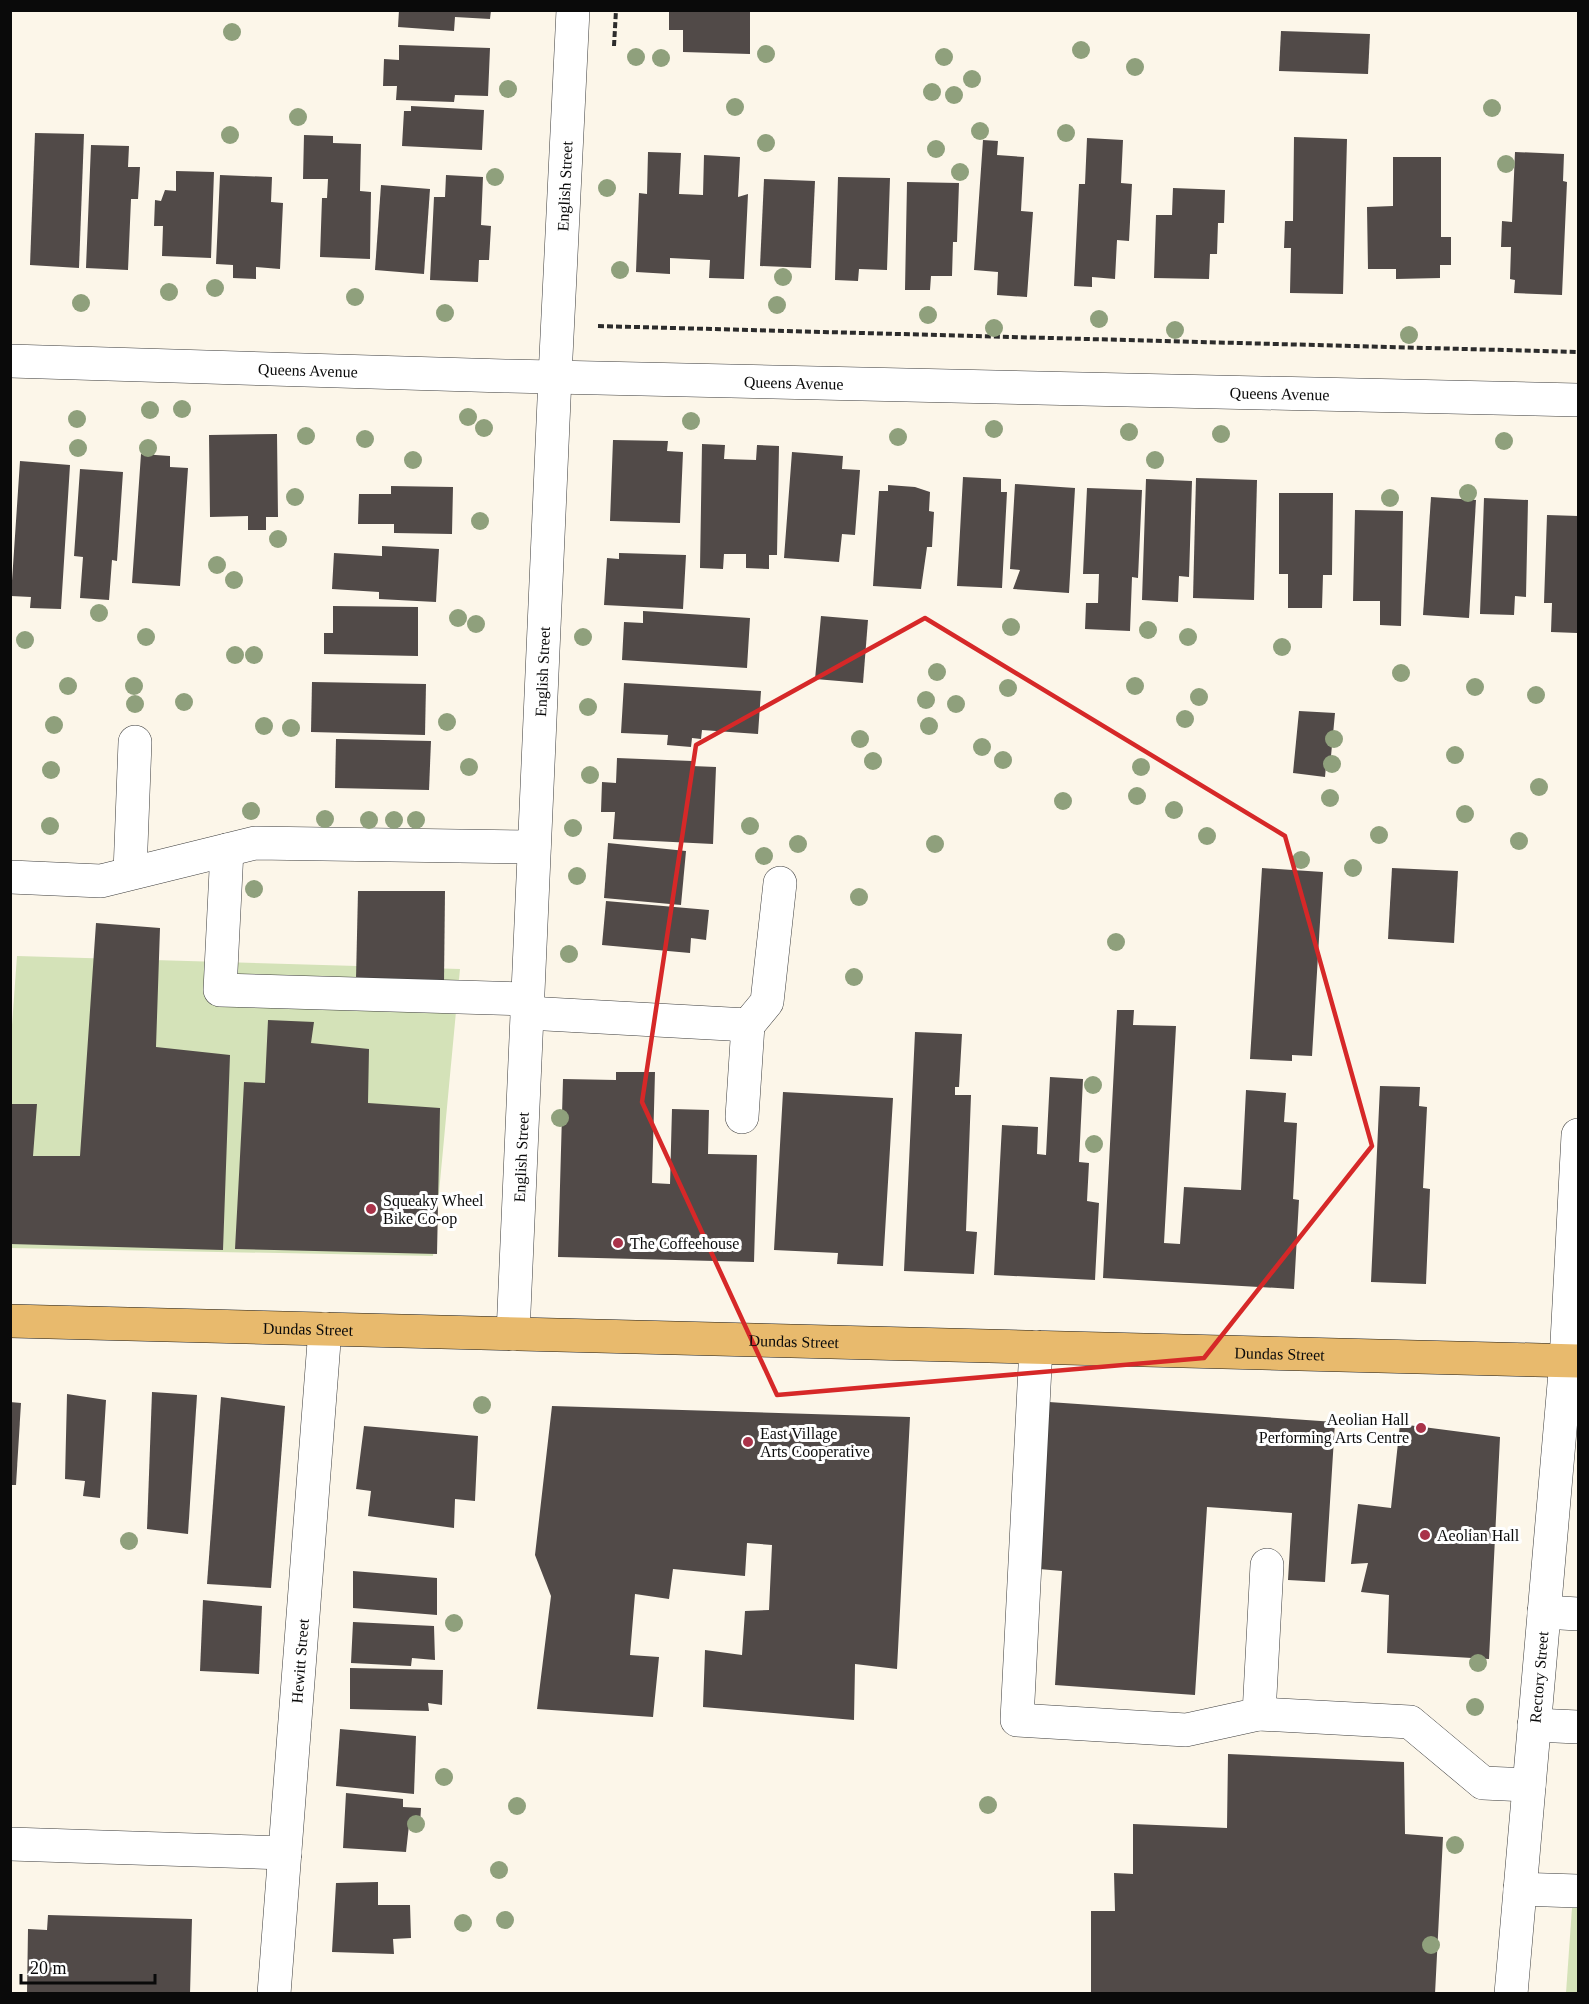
<svg xmlns="http://www.w3.org/2000/svg" width="1589" height="2004" font-family="Georgia,serif">
	<rect width="100%" height="100%" fill="#fcf6e9"/>
	<g fill="#d4e2b8">
		<polygon points="17,956 460,969 433,1256 11,1248 10,1053"/>
		<polygon points="1572,1908 1578,1908 1578,1993 1566,1993"/>
	</g>
	<g fill="#514a48">
		<polygon points="399,10 491,10 490,19 455,17 454,31 398,27"/>
		<polygon points="669,10 750,10 750,54 683,52 683,30 669,30"/>
		<polygon points="1281,31 1370,34 1368,74 1279,71"/>
		<polygon points="399,45 490,48 488,96 455,95 454,102 396,100 397,86 383,86 384,59 399,60"/>
		<polygon points="411,106 484,110 482,150 402,146 404,111 411,111"/>
		<polygon points="35,133 84,134 79,268 30,265"/>
		<polygon points="304,135 333,136 333,143 361,144 360,191 371,192 370,259 320,257 322,198 327,198 328,179 303,179"/>
		<polygon points="1294,137 1347,139 1343,294 1290,293 1291,248 1284,248 1285,221 1293,221"/>
		<polygon points="1087,138 1123,140 1121,183 1132,184 1129,241 1117,240 1115,279 1092,277 1092,287 1074,286 1079,184 1085,184"/>
		<polygon points="983,140 998,141 997,155 1024,157 1021,211 1033,212 1027,297 997,295 998,272 974,270"/>
		<polygon points="91,145 129,146 128,167 140,167 138,199 131,199 128,270 86,268"/>
		<polygon points="648,152 681,153 679,194 703,195 704,155 740,157 738,197 748,194 744,279 709,278 710,260 670,258 670,274 636,272 639,193 647,194"/>
		<polygon points="1515,152 1564,154 1563,181 1567,182 1562,295 1514,293 1515,280 1510,279 1511,247 1501,247 1502,221 1512,222"/>
		<polygon points="1393,157 1441,157 1441,237 1451,237 1451,265 1440,265 1440,278 1396,279 1396,269 1368,269 1367,207 1393,206"/>
		<polygon points="176,171 214,172 211,258 162,256 163,226 154,226 155,200 161,201 165,190 176,191"/>
		<polygon points="220,175 272,177 271,202 283,203 280,269 256,267 256,279 233,278 233,265 216,264"/>
		<polygon points="446,175 483,177 481,225 491,226 489,260 479,260 478,282 430,280 434,197 445,197"/>
		<polygon points="838,177 890,178 887,270 859,269 858,281 835,280"/>
		<polygon points="764,179 815,181 811,268 760,266"/>
		<polygon points="907,182 959,183 957,242 953,242 952,276 931,276 930,290 905,290"/>
		<polygon points="381,185 430,189 424,274 375,270"/>
		<polygon points="1173,188 1225,190 1224,223 1218,223 1217,254 1210,254 1209,279 1154,278 1156,215 1172,215"/>
		<polygon points="277,434 278,517 266,517 266,530 248,530 248,516 210,517 209,435"/>
		<polygon points="613,440 668,441 667,451 683,452 680,523 610,521"/>
		<polygon points="702,444 725,445 724,459 756,460 757,445 779,446 777,555 769,555 769,569 746,568 746,554 724,554 723,569 700,568"/>
		<polygon points="792,452 843,456 842,469 860,470 855,535 842,534 839,562 784,558"/>
		<polygon points="141,454 170,456 170,467 188,468 180,586 132,583"/>
		<polygon points="20,461 70,465 61,609 30,608 31,597 11,596"/>
		<polygon points="80,469 123,472 117,561 112,560 109,600 80,598 83,557 74,556"/>
		<polygon points="963,477 1001,479 1001,492 1007,492 1002,588 957,586"/>
		<polygon points="1196,478 1257,480 1254,600 1193,598"/>
		<polygon points="1146,479 1192,481 1189,577 1179,576 1178,602 1142,600"/>
		<polygon points="1015,484 1075,488 1069,593 1013,589 1020,570 1010,569"/>
		<polygon points="888,485 915,487 930,492 929,511 934,512 932,547 927,547 921,589 873,586 879,491 888,491"/>
		<polygon points="391,486 453,487 452,534 394,533 394,524 358,524 359,494 391,494"/>
		<polygon points="1087,488 1142,490 1138,578 1132,577 1130,631 1085,629 1086,603 1098,603 1099,574 1083,574"/>
		<polygon points="1279,493 1333,493 1332,575 1323,575 1322,608 1288,608 1288,574 1279,574"/>
		<polygon points="1431,497 1476,500 1469,618 1423,615"/>
		<polygon points="1484,498 1528,500 1526,597 1515,596 1514,615 1480,614"/>
		<polygon points="1355,510 1403,511 1401,626 1380,625 1380,601 1353,601"/>
		<polygon points="1547,515 1578,516 1577,633 1551,632 1552,603 1544,603"/>
		<polygon points="382,546 439,549 436,602 379,599 379,592 332,589 334,553 382,556"/>
		<polygon points="619,553 686,555 683,609 604,605 607,558 619,559"/>
		<polygon points="333,606 418,607 418,656 324,654 324,633 333,633"/>
		<polygon points="643,611 750,618 747,668 622,660 624,622 643,623"/>
		<polygon points="821,616 868,620 863,683 815,679"/>
		<polygon points="312,682 426,684 425,735 311,732"/>
		<polygon points="624,683 761,691 758,734 702,730 701,739 692,738 691,747 667,745 668,735 621,733"/>
		<polygon points="1299,711 1335,713 1330,767 1326,766 1325,777 1293,773"/>
		<polygon points="336,739 431,741 429,790 335,788"/>
		<polygon points="617,758 692,761 692,766 716,767 713,844 613,839 615,812 601,812 602,782 616,783"/>
		<polygon points="608,843 686,851 681,905 604,898"/>
		<polygon points="1262,868 1323,872 1312,1056 1292,1055 1292,1061 1250,1059"/>
		<polygon points="1392,868 1458,871 1454,943 1388,939"/>
		<polygon points="358,891 445,891 444,981 356,979"/>
		<polygon points="606,901 709,910 706,940 691,938 690,953 602,945"/>
		<polygon points="96,923 160,928 156,1047 230,1055 223,1250 10,1244 10,1104 37,1104 33,1156 80,1156"/>
		<polygon points="1117,1010 1134,1010 1133,1025 1176,1026 1164,1243 1180,1244 1184,1187 1241,1190 1246,1090 1286,1093 1284,1122 1297,1123 1293,1199 1299,1200 1294,1289 1103,1278"/>
		<polygon points="268,1020 314,1022 311,1043 369,1049 368,1103 440,1108 437,1254 235,1249 244,1082 265,1083"/>
		<polygon points="915,1032 962,1034 959,1087 955,1087 955,1095 971,1095 966,1231 977,1232 974,1274 904,1271"/>
		<polygon points="616,1072 655,1072 652,1183 670,1184 672,1109 709,1110 708,1154 757,1155 754,1262 558,1257 563,1079 616,1080"/>
		<polygon points="1050,1077 1083,1079 1079,1162 1089,1163 1087,1201 1099,1203 1095,1280 994,1275 1002,1125 1038,1127 1037,1154 1046,1155"/>
		<polygon points="1380,1086 1420,1087 1419,1106 1427,1107 1423,1188 1430,1189 1426,1284 1371,1282"/>
		<polygon points="783,1092 893,1098 883,1266 837,1264 838,1253 774,1250"/>
		<polygon points="152,1392 197,1395 188,1534 147,1529"/>
		<polygon points="67,1394 106,1400 100,1498 83,1496 85,1481 65,1479"/>
		<polygon points="221,1397 285,1406 271,1588 207,1584"/>
		<polygon points="10,1402 21,1403 16,1485 10,1485"/>
		<polygon points="1049,1402 1335,1422 1325,1582 1288,1580 1292,1513 1207,1507 1195,1695 1055,1685 1062,1571 1039,1569"/>
		<polygon points="552,1406 910,1417 897,1669 855,1664 854,1720 703,1707 705,1650 742,1655 745,1611 769,1610 772,1545 747,1543 745,1576 673,1569 669,1599 635,1594 630,1655 659,1657 653,1717 537,1709 551,1596 535,1555"/>
		<polygon points="1400,1424 1500,1437 1489,1659 1387,1653 1389,1595 1361,1592 1368,1563 1351,1564 1358,1504 1391,1508"/>
		<polygon points="364,1426 478,1436 475,1501 455,1499 454,1528 368,1516 371,1491 356,1489"/>
		<polygon points="353,1571 437,1578 437,1615 353,1608"/>
		<polygon points="203,1600 262,1606 259,1674 200,1671"/>
		<polygon points="353,1622 434,1626 435,1660 412,1658 411,1666 351,1663"/>
		<polygon points="350,1668 443,1670 442,1705 428,1703 429,1711 350,1709"/>
		<polygon points="340,1729 416,1736 414,1794 336,1786"/>
		<polygon points="1228,1754 1404,1762 1405,1834 1443,1837 1435,1994 1091,1994 1091,1911 1115,1911 1114,1873 1133,1874 1133,1824 1227,1828"/>
		<polygon points="346,1793 403,1799 403,1807 421,1808 420,1825 409,1825 406,1852 343,1848"/>
		<polygon points="378,1882 378,1905 410,1905 411,1938 393,1939 394,1954 332,1952 336,1883"/>
		<polygon points="48,1915 192,1919 190,1994 27,1994 28,1929 47,1930"/>
	</g>
	<g fill="none" stroke-linecap="round" stroke-linejoin="round">
		<defs>
			<g id="minor">
				<path id="s1" d="M 10,361 L 505,376 L 1578,400"/>
				<polyline points="227,850 220,990 527,999"/>
				<polyline points="130,873 135,742"/>
				<polyline points="10,877 101,881 255,843 534,847"/>
				<polyline points="527,1013 748,1025 767,1002 780,883"/>
				<polyline points="742,1117 748,1025"/>
				<path id="s2" d="M 513,1334 L 555,377 L 573,10"/>
				<polyline points="1036,1347 1017,1720 1186,1730 1259,1714 1267,1565"/>
				<polyline points="1544,1612 1578,1614"/>
				<polyline points="1259,1714 1410,1722 1483,1783 1529,1785"/>
				<polyline points="1534,1725 1578,1727"/>
				<polyline points="10,1844 285,1853"/>
				<polyline points="1520,1889 1578,1891"/>
				<path id="s3" d="M 274,1994 L 325,1329"/>
				<path id="s4" d="M 1511,1994 L 1566,1361 L 1578,1135"/>
			</g>
			<g id="major">
				<path id="s5" d="M 10,1321 L 1578,1361"/>
			</g>
		</defs>
		<use href="#minor" stroke="#3d3d3d" stroke-width="34"/>
		<use href="#major" stroke="#1b1b1b" stroke-width="34"/>
		<g stroke="#2c2c2c" stroke-width="4" stroke-dasharray="6 3" stroke-linecap="butt">
			<polyline points="614,46 616,10"/>
			<polyline points="598,326 1578,352"/>
		</g>
		<use href="#minor" stroke="#fff" stroke-width="33"/>
		<use href="#major" stroke="#e8ba6d" stroke-width="33"/>
	</g>
	<g fill="#8fa07c">
		<circle cx="232" cy="32" r="9"/>
		<circle cx="1081" cy="50" r="9"/>
		<circle cx="766" cy="54" r="9"/>
		<circle cx="636" cy="57" r="9"/>
		<circle cx="944" cy="57" r="9"/>
		<circle cx="661" cy="58" r="9"/>
		<circle cx="1135" cy="67" r="9"/>
		<circle cx="972" cy="79" r="9"/>
		<circle cx="508" cy="89" r="9"/>
		<circle cx="932" cy="92" r="9"/>
		<circle cx="954" cy="95" r="9"/>
		<circle cx="735" cy="107" r="9"/>
		<circle cx="1492" cy="108" r="9"/>
		<circle cx="298" cy="117" r="9"/>
		<circle cx="980" cy="131" r="9"/>
		<circle cx="1066" cy="133" r="9"/>
		<circle cx="230" cy="135" r="9"/>
		<circle cx="766" cy="143" r="9"/>
		<circle cx="936" cy="149" r="9"/>
		<circle cx="1506" cy="164" r="9"/>
		<circle cx="960" cy="172" r="9"/>
		<circle cx="495" cy="177" r="9"/>
		<circle cx="607" cy="188" r="9"/>
		<circle cx="620" cy="270" r="9"/>
		<circle cx="783" cy="277" r="9"/>
		<circle cx="215" cy="288" r="9"/>
		<circle cx="169" cy="292" r="9"/>
		<circle cx="355" cy="297" r="9"/>
		<circle cx="81" cy="303" r="9"/>
		<circle cx="777" cy="305" r="9"/>
		<circle cx="445" cy="313" r="9"/>
		<circle cx="928" cy="315" r="9"/>
		<circle cx="1099" cy="319" r="9"/>
		<circle cx="994" cy="328" r="9"/>
		<circle cx="1175" cy="330" r="9"/>
		<circle cx="1409" cy="335" r="9"/>
		<circle cx="182" cy="409" r="9"/>
		<circle cx="150" cy="410" r="9"/>
		<circle cx="468" cy="417" r="9"/>
		<circle cx="77" cy="419" r="9"/>
		<circle cx="691" cy="421" r="9"/>
		<circle cx="484" cy="428" r="9"/>
		<circle cx="994" cy="429" r="9"/>
		<circle cx="1129" cy="432" r="9"/>
		<circle cx="1221" cy="434" r="9"/>
		<circle cx="306" cy="436" r="9"/>
		<circle cx="898" cy="437" r="9"/>
		<circle cx="365" cy="439" r="9"/>
		<circle cx="1504" cy="441" r="9"/>
		<circle cx="78" cy="448" r="9"/>
		<circle cx="148" cy="448" r="9"/>
		<circle cx="413" cy="460" r="9"/>
		<circle cx="1155" cy="460" r="9"/>
		<circle cx="1468" cy="493" r="9"/>
		<circle cx="295" cy="497" r="9"/>
		<circle cx="1390" cy="498" r="9"/>
		<circle cx="480" cy="521" r="9"/>
		<circle cx="278" cy="539" r="9"/>
		<circle cx="217" cy="565" r="9"/>
		<circle cx="234" cy="580" r="9"/>
		<circle cx="99" cy="613" r="9"/>
		<circle cx="458" cy="618" r="9"/>
		<circle cx="476" cy="624" r="9"/>
		<circle cx="1011" cy="627" r="9"/>
		<circle cx="1148" cy="630" r="9"/>
		<circle cx="146" cy="637" r="9"/>
		<circle cx="583" cy="637" r="9"/>
		<circle cx="1188" cy="637" r="9"/>
		<circle cx="25" cy="640" r="9"/>
		<circle cx="1282" cy="647" r="9"/>
		<circle cx="235" cy="655" r="9"/>
		<circle cx="254" cy="655" r="9"/>
		<circle cx="937" cy="672" r="9"/>
		<circle cx="1401" cy="673" r="9"/>
		<circle cx="68" cy="686" r="9"/>
		<circle cx="134" cy="686" r="9"/>
		<circle cx="1135" cy="686" r="9"/>
		<circle cx="1475" cy="687" r="9"/>
		<circle cx="1008" cy="688" r="9"/>
		<circle cx="1536" cy="695" r="9"/>
		<circle cx="1199" cy="697" r="9"/>
		<circle cx="926" cy="700" r="9"/>
		<circle cx="184" cy="702" r="9"/>
		<circle cx="135" cy="704" r="9"/>
		<circle cx="956" cy="704" r="9"/>
		<circle cx="588" cy="707" r="9"/>
		<circle cx="1185" cy="719" r="9"/>
		<circle cx="447" cy="722" r="9"/>
		<circle cx="54" cy="725" r="9"/>
		<circle cx="264" cy="726" r="9"/>
		<circle cx="929" cy="726" r="9"/>
		<circle cx="291" cy="728" r="9"/>
		<circle cx="860" cy="739" r="9"/>
		<circle cx="1334" cy="739" r="9"/>
		<circle cx="982" cy="747" r="9"/>
		<circle cx="1455" cy="755" r="9"/>
		<circle cx="1003" cy="760" r="9"/>
		<circle cx="873" cy="761" r="9"/>
		<circle cx="1332" cy="764" r="9"/>
		<circle cx="469" cy="767" r="9"/>
		<circle cx="1141" cy="767" r="9"/>
		<circle cx="51" cy="770" r="9"/>
		<circle cx="590" cy="775" r="9"/>
		<circle cx="1539" cy="787" r="9"/>
		<circle cx="1137" cy="796" r="9"/>
		<circle cx="1330" cy="798" r="9"/>
		<circle cx="1063" cy="801" r="9"/>
		<circle cx="1174" cy="810" r="9"/>
		<circle cx="251" cy="811" r="9"/>
		<circle cx="1465" cy="814" r="9"/>
		<circle cx="325" cy="819" r="9"/>
		<circle cx="369" cy="820" r="9"/>
		<circle cx="394" cy="820" r="9"/>
		<circle cx="416" cy="820" r="9"/>
		<circle cx="50" cy="826" r="9"/>
		<circle cx="750" cy="826" r="9"/>
		<circle cx="573" cy="828" r="9"/>
		<circle cx="1379" cy="835" r="9"/>
		<circle cx="1207" cy="836" r="9"/>
		<circle cx="1519" cy="841" r="9"/>
		<circle cx="798" cy="844" r="9"/>
		<circle cx="935" cy="844" r="9"/>
		<circle cx="764" cy="856" r="9"/>
		<circle cx="1301" cy="860" r="9"/>
		<circle cx="1353" cy="868" r="9"/>
		<circle cx="577" cy="876" r="9"/>
		<circle cx="254" cy="889" r="9"/>
		<circle cx="859" cy="897" r="9"/>
		<circle cx="1116" cy="942" r="9"/>
		<circle cx="569" cy="954" r="9"/>
		<circle cx="854" cy="977" r="9"/>
		<circle cx="1093" cy="1085" r="9"/>
		<circle cx="560" cy="1118" r="9"/>
		<circle cx="1094" cy="1144" r="9"/>
		<circle cx="482" cy="1405" r="9"/>
		<circle cx="129" cy="1541" r="9"/>
		<circle cx="454" cy="1623" r="9"/>
		<circle cx="1478" cy="1663" r="9"/>
		<circle cx="1475" cy="1707" r="9"/>
		<circle cx="444" cy="1777" r="9"/>
		<circle cx="988" cy="1805" r="9"/>
		<circle cx="517" cy="1806" r="9"/>
		<circle cx="416" cy="1824" r="9"/>
		<circle cx="1455" cy="1845" r="9"/>
		<circle cx="499" cy="1870" r="9"/>
		<circle cx="505" cy="1920" r="9"/>
		<circle cx="463" cy="1923" r="9"/>
		<circle cx="1431" cy="1945" r="9"/>
	</g>
	<path fill="none" stroke="#d62828" stroke-width="4.5" stroke-linejoin="round" d="M 925,618 L 1285,836 L 1372,1146 L 1204,1358 L 777,1395 L 642,1102 L 696,745 Z"/>
	<g fill="#a93349" stroke="#fff" stroke-width="2">
		<circle cx="371" cy="1209" r="6"/>
		<circle cx="618" cy="1243" r="6"/>
		<circle cx="1421" cy="1428" r="6"/>
		<circle cx="748" cy="1442" r="6"/>
		<circle cx="1425" cy="1535" r="6"/>
	</g>
	<g text-anchor="middle" stroke-width="6" stroke-linejoin="round" paint-order="stroke">
		<g font-size="16" fill="#0a0a0a" stroke="#fff">
			<text dy="6" stroke="none"><textPath href="#s2" startOffset="1149">English Street</textPath></text>
			<text dy="6" stroke="none"><textPath href="#s1" startOffset="298">Queens Avenue</textPath></text>
			<text dy="6" stroke="none"><textPath href="#s1" startOffset="784">Queens Avenue</textPath></text>
			<text dy="6" stroke="none"><textPath href="#s1" startOffset="1270">Queens Avenue</textPath></text>
			<text dy="6" stroke="none"><textPath href="#s2" startOffset="663">English Street</textPath></text>
			<text dy="6" stroke="none"><textPath href="#s2" startOffset="177">English Street</textPath></text>
			<text dy="6" stroke="none"><textPath href="#s5" startOffset="298">Dundas Street</textPath></text>
			<text dy="6" stroke="none"><textPath href="#s5" startOffset="784">Dundas Street</textPath></text>
			<text dy="6" stroke="none"><textPath href="#s5" startOffset="1270">Dundas Street</textPath></text>
			<text dy="6" stroke="none"><textPath href="#s3" startOffset="334">Hewitt Street</textPath></text>
			<text dy="6" stroke="none"><textPath href="#s4" startOffset="318">Rectory Street</textPath></text>
		</g>
		<g font-size="16" fill="#0a0a0a" stroke="#fff" text-anchor="start">
			<text x="383" y="1206">Squeaky Wheel<tspan x="383" dy="18">Bike Co-op</tspan></text>
			<text x="630" y="1249">The Coffeehouse</text>
			<text x="1409" y="1425" text-anchor="end">Aeolian Hall<tspan x="1409" dy="18">Performing Arts Centre</tspan></text>
			<text x="760" y="1439">East Village<tspan x="760" dy="18">Arts Cooperative</tspan></text>
			<text x="1437" y="1541">Aeolian Hall</text>
		</g>
	</g>
	<rect width="1589" height="2004" fill="none" stroke="#0a0a0a" stroke-width="24"/>
	<path d="M21 1974v9h134v-9" fill="none" stroke="#0a0a0a" stroke-width="3"/>
	<text x="30" y="1974" font-size="18" fill="#0a0a0a" stroke="#ffffff" stroke-width="4.5" paint-order="stroke">20 m</text>
</svg>
